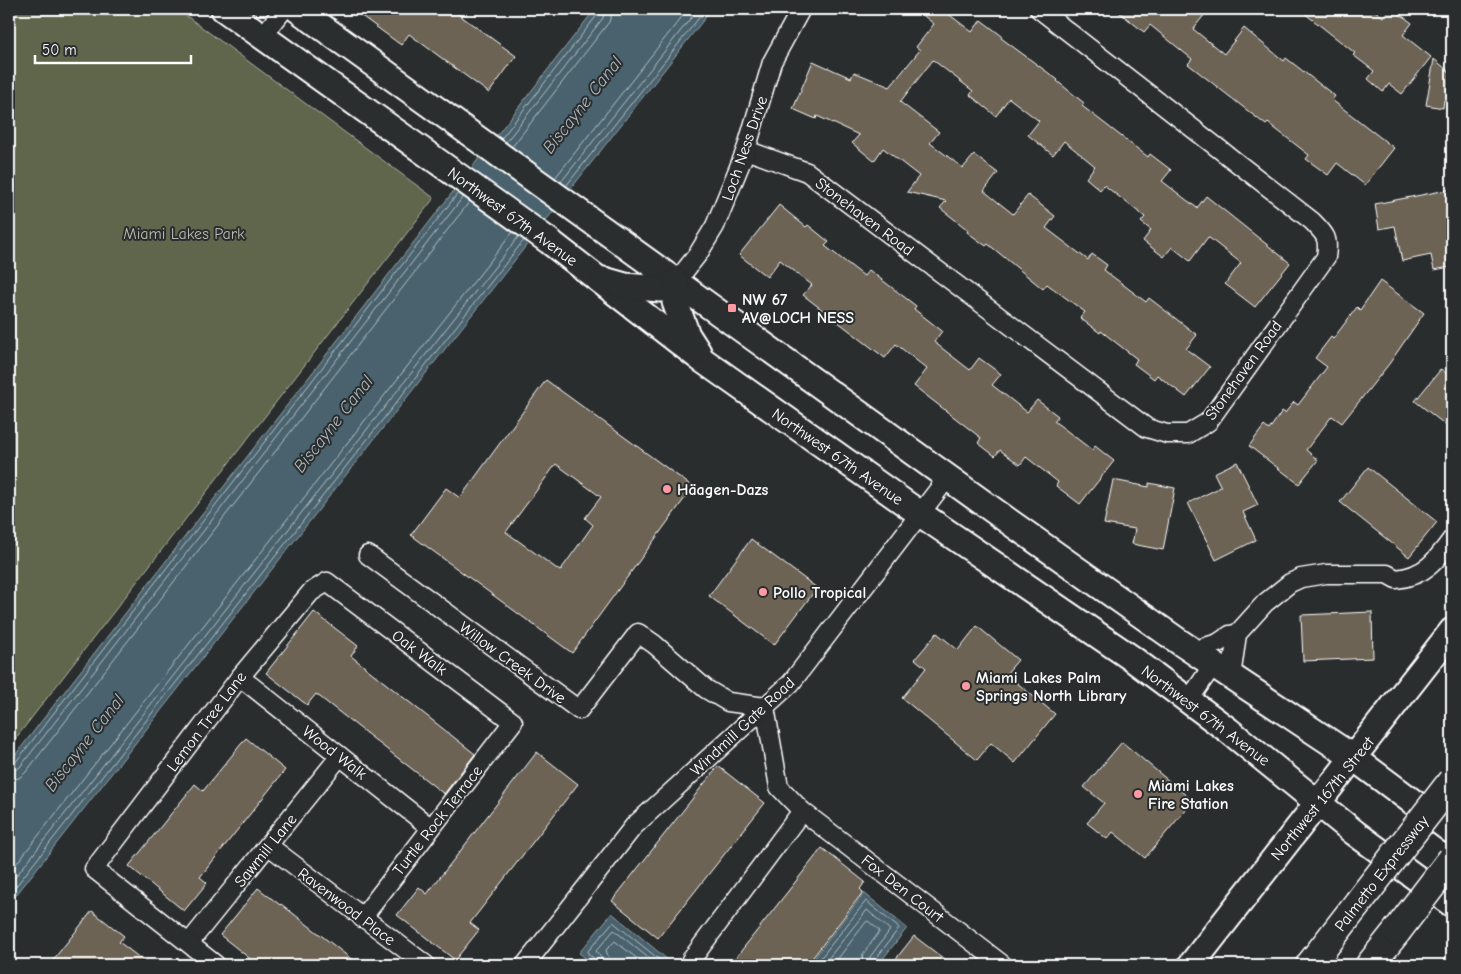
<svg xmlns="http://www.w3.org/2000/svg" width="1461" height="974" font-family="'Comic Neue',sans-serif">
	<rect width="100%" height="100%" fill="#2a2d2e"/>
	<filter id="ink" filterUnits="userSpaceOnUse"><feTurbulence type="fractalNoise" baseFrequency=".02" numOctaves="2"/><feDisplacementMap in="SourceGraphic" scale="10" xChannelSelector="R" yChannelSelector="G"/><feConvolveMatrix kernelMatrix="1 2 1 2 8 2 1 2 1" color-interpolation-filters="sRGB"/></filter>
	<g filter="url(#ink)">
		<polygon fill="#5f664c" stroke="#afb2a6" points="9,9 177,9 434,198 9,747"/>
		<g fill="#49626d" stroke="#92a1a7">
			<polygon points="595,9 712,9 9,904 9,763"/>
			<polygon points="864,893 907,928 878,965 809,965"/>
			<polygon points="612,913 674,965 594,965 579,953"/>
		</g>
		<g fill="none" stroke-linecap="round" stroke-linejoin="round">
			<g stroke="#b6c0c5" stroke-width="1">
				<polyline points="501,139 598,14 599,9"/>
				<polyline points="506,142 603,18 605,9"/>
				<polyline points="512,147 609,22 613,9"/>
				<polyline points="555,178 688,9"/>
				<polyline points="561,182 698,9"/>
				<polyline points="566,186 706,9"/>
				<polyline points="9,766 15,763 458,193"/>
				<polyline points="9,772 14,771 20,767 463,197"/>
				<polyline points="9,780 19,778 26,772 470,201"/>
				<polyline points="9,873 513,232"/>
				<polyline points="9,885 519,236"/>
				<polyline points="9,895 524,240"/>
				<polyline points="597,965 596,960 588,954 588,951 613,922 666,965"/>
				<polyline points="603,965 602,959 596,951 614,930 657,965"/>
				<polyline points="611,965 606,950 615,941 645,965"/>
				<polyline points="815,965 866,901 899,928 875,960 874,965"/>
				<polyline points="823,965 867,910 890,930 870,957 868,965"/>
				<polyline points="833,965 866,922 868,921 880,931 863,954 860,965"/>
			</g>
		</g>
		<g fill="#6c6354" stroke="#fff" fill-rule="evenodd">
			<polygon points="352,9 451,9 516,56 489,93 409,34 401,45"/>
			<polygon points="915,9 942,9 972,32 981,20 1002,36 1001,38 1058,80 1057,81 1084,103 1082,106 1148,157 1150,154 1171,170 1162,181 1197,208 1206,196 1290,263 1255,307 1225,284 1241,263 1208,237 1190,261 1172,247 1164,257 1143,241 1151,230 1141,222 1145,217 1104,185 1100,190 1086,178 1095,166 1064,141 1053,155 1028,135 1039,121 1009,98 996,116 970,95 973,91 933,60 900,102 939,132 930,143 963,168 974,155 998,173 984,191 1013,214 1028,195 1055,216 1046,228 1088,260 1092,254 1107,265 1104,270 1146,302 1149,298 1197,335 1186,349 1210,367 1186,397 1157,375 1154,379 1134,364 1137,359 1101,331 1100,333 1080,318 1085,312 1047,284 1043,289 988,244 986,246 967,232 968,230 940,208 946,201 907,192 919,176 883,148 874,161 852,143 859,135 817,116 816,119 793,109 813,61 851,78 854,72 890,87 920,50 916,47 934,24"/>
			<polygon points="1115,9 1209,9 1193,29 1224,54 1244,28 1284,61 1286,58 1335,96 1332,100 1394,148 1365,185 1337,163 1328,175 1306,159 1309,155 1268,123 1266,125 1188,64 1192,59 1150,25 1144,32"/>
			<polygon points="1299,9 1373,9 1383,17 1390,9 1393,9 1412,23 1403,35 1431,57 1402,94 1389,84 1383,92 1368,79 1374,71 1353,55 1355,53"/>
			<polygon points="1434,59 1452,74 1452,101 1444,100 1443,108 1426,105"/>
			<polygon points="1452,189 1452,258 1448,259 1450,267 1434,270 1431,255 1402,261 1395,226 1379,229 1375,204"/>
			<polygon points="779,205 806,227 808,225 829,242 825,246 864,276 869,270 916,306 914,309 942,331 934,342 970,370 979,358 1001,374 992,385 1027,412 1037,400 1058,416 1054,421 1092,450 1095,446 1114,461 1080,504 1056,486 1058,482 1026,457 1020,465 1000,450 995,456 978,443 981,438 914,386 927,369 896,344 885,358 803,295 812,285 780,260 767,277 739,255"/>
			<polygon points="1380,281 1424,313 1389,364 1342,423 1332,416 1306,450 1318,460 1299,484 1249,446 1264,426 1269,430 1282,411 1285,413 1294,402 1298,405 1327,367 1315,358 1331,337 1333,339 1357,307 1360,310"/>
			<polygon points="1441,369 1452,378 1452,430 1415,401"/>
			<path d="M 546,380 L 693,487 L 572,653 L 411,535 L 446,488 L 460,498 ZM 556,464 L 601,497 L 585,518 L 593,525 L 560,571 L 506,532 Z"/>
			<polygon points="1237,462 1258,505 1243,512 1256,540 1216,560 1188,503 1221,487 1214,473"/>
			<polygon points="1368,467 1437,522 1409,557 1340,502"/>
			<polygon points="1113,480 1149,487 1149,483 1175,488 1163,550 1132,544 1135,529 1104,524"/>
			<polygon points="751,539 817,588 774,645 709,596"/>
			<polygon points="314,612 358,646 351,656 475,754 444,794 316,694 307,705 266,673"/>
			<polygon points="1372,612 1373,658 1303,661 1301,615"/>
			<polygon points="977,626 1018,660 1006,674 1055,714 1015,763 991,743 977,760 902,698 926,668 915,659 937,633 958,650"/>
			<polygon points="246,738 285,770 200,877 207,883 184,911 129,866 195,784 203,791"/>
			<polygon points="1122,742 1193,801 1145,858 1113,832 1107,839 1087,823 1104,803 1084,787"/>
			<polygon points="537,752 578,784 470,923 479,930 455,960 397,915 419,887 427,894"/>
			<polygon points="718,766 765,803 658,938 612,901"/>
			<polygon points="822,848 865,882 860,889 863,892 807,965 730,965"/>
			<polygon points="258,888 280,905 281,904 359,965 258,965 220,935"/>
			<polygon points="92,911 124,936 119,942 149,965 49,965"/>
			<polygon points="914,936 952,965 891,965"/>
		</g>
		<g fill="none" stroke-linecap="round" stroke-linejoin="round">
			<defs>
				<g id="street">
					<polyline points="262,37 284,9"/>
					<path d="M 746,150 L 807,172 L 1147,428 L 1167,434 L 1188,434 L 1208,422 L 1326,257 C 1329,238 1326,235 1312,221 L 1039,9"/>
					<polyline points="676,282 698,254 715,226 746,150 772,62 801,9"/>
					<polyline points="368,555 579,710 638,633 654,644 706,689 728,702 765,707 779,787 802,811 1003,965"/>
					<polyline points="1192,651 1218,643 1230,635 1237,634"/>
					<polyline points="240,677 431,828"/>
					<path d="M 1231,677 L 1237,634 L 1265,603 L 1290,583 L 1301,578 L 1326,574 L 1387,574 L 1396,579 C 1425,576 1436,561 1452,539"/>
					<polyline points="1189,700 1213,665"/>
					<polyline points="269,846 426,965"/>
					<polyline points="189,943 340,756"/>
					<polyline points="691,960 802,811"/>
					<polyline points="216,965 94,869 240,677 311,592 327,582 513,722 362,918"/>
					<polyline points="525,965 634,826 791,683 948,477"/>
				</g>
				<g id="secondary">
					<polyline points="224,9 549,241 701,359 919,513 1130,657 1228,730 1355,833 1452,904"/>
					<polyline points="297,9 1011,523 1181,643 1354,758 1452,831"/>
					<polyline points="604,280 625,286 660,289 676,282"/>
					<polyline points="676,282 675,302 687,335 698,352"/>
					<polyline points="1191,965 1452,631"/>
				</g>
				<g id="highway">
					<polyline points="1310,965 1358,903"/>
					<polyline points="1370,965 1397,931"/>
				</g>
			</defs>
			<use href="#street" stroke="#fff" stroke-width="21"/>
			<use href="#secondary" stroke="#fff" stroke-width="29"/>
			<use href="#highway" stroke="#fff" stroke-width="31"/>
			<use href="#street" stroke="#2a2d2e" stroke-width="18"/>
			<use href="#secondary" stroke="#2a2d2e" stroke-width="25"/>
			<use href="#highway" stroke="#2a2d2e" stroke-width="28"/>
			<defs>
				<g id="highway-bridge">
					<polyline points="1358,903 1452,781"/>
					<polyline points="1397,931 1452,859"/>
				</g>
			</defs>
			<use href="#highway-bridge" stroke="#fff" stroke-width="31" stroke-linecap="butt"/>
			<use href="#highway-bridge" stroke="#2a2d2e" stroke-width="28"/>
		</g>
	</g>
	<g fill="#ff9aa2" stroke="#2a2d2e" stroke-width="2">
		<rect x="727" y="303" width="10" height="10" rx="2.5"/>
		<circle cx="667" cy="489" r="5"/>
		<circle cx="763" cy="592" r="5"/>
		<circle cx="966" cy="686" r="5"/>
		<circle cx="1138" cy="794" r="5"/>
	</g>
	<g text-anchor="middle" stroke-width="4" stroke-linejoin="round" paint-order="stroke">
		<g font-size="16" fill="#fff" stroke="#2a2d2e">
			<text transform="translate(744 148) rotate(-71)" y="6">Loch Ness Drive</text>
			<text transform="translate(513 216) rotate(36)" y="6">Northwest 67th Avenue</text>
			<text transform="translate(865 216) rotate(37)" y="6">Stonehaven Road</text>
			<text transform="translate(1243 370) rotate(-54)" y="6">Stonehaven Road</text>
			<text transform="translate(838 456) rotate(35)" y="6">Northwest 67th Avenue</text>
			<text transform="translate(420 652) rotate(37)" y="6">Oak Walk</text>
			<text transform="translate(513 662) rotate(36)" y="6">Willow Creek Drive</text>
			<text transform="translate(1206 715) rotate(37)" y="6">Northwest 67th Avenue</text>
			<text transform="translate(206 721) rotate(-53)" y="6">Lemon Tree Lane</text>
			<text transform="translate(742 726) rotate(-43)" y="6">Windmill Gate Road</text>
			<text transform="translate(335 752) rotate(38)" y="6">Wood Walk</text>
			<text transform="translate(1322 798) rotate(-51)" y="6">Northwest 167th Street</text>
			<text transform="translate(437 820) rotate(-52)" y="6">Turtle Rock Terrace</text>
			<text transform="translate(265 850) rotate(-51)" y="6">Sawmill Lane</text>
			<text transform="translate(1381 873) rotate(-52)" y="6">Palmetto Expressway</text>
			<text transform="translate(903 888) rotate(38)" y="6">Fox Den Court</text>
			<text transform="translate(347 906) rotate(37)" y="6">Ravenwood Place</text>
		</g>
		<g font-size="16" fill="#b7baae" stroke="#2a2d2e">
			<text x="184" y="239">Miami Lakes Park</text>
		</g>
		<g font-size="16" font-weight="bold" fill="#fff" stroke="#2a2d2e" text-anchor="start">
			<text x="742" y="305">NW 67<tspan x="742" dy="18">AV@LOCH NESS</tspan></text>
			<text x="677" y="495">Häagen-Dazs</text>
			<text x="773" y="598">Pollo Tropical</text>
			<text x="976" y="683">Miami Lakes Palm<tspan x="976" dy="18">Springs North Library</tspan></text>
			<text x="1148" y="791">Miami Lakes<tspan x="1148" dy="18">Fire Station</tspan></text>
		</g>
		<g font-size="18" font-style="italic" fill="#adb8bd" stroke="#2a2d2e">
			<text transform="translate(582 105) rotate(-52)" y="6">Biscayne Canal</text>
			<text transform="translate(333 424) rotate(-52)" y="6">Biscayne Canal</text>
			<text transform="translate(84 743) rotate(-52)" y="6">Biscayne Canal</text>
		</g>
	</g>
	<rect width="1461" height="974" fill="none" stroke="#2a2d2e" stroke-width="30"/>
	<rect x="15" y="15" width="1431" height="944" fill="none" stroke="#fff" stroke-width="2" filter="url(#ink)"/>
	<path d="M35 55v8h156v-8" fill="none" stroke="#ffffff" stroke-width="2.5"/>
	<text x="42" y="55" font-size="15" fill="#ffffff" stroke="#2a2d2e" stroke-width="4" paint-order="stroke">50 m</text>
</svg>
